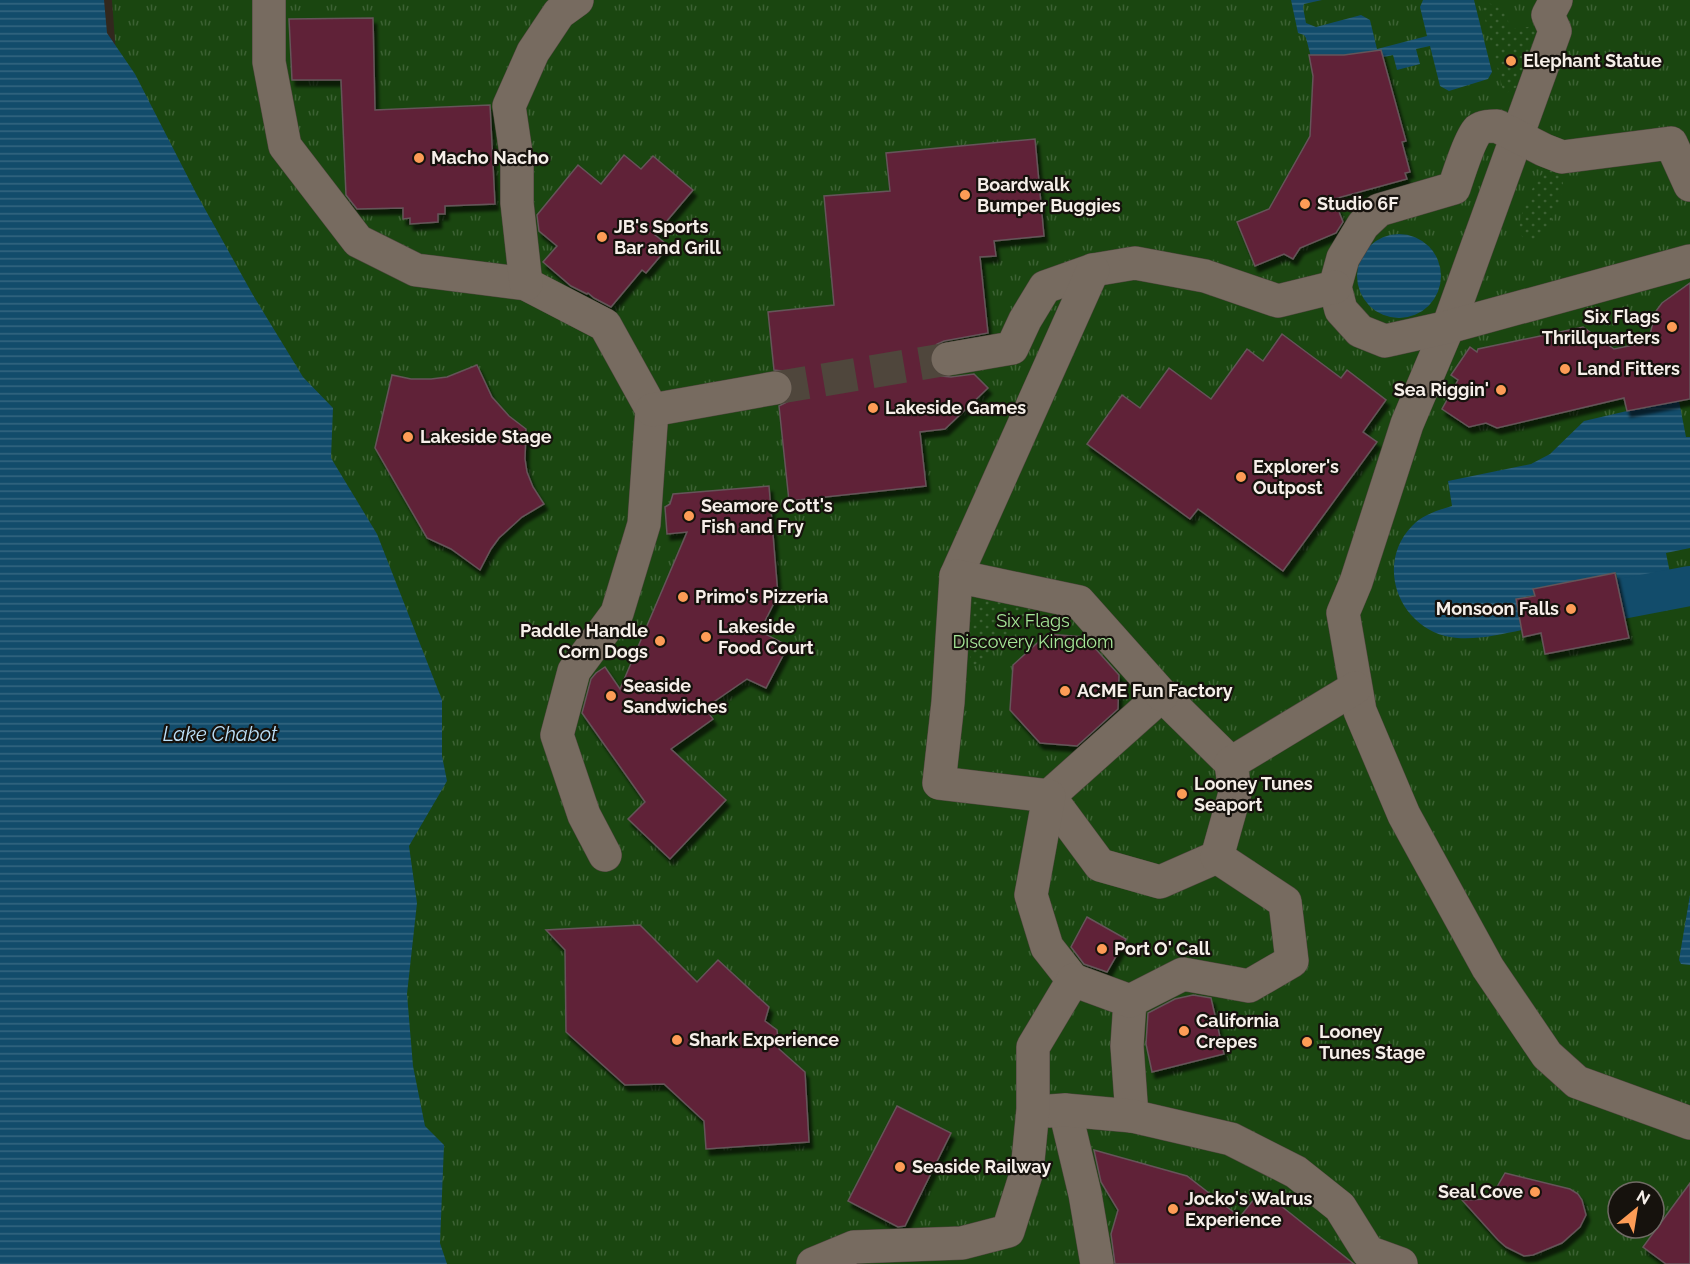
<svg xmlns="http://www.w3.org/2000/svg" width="1690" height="1264" font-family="Raleway,sans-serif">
	<defs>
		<pattern id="park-tufts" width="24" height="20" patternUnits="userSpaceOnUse" patternTransform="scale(1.5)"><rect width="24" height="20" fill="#1a4610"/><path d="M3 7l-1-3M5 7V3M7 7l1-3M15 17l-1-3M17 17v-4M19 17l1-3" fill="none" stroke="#3c6133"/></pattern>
		<pattern id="garden-dots" width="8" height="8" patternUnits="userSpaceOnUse" patternTransform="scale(1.5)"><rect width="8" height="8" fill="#1a4610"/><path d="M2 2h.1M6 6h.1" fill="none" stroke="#3c6133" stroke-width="1.8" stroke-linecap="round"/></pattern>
		<pattern id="water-rules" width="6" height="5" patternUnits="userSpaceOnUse" patternTransform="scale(1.5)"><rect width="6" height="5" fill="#124c6b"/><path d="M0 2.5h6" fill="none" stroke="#356680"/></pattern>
		<filter id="shadow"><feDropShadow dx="3.5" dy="6" stdDeviation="1.5" flood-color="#0009"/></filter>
	</defs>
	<rect width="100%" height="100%" fill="#32281e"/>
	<path fill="url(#park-tufts)" fill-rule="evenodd" d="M 112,0 L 1690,0 L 1690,1264 L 431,1264 L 118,81 ZM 1618,1192 L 1654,1192 L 1654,1228 L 1618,1228 Z"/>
	<g fill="url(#garden-dots)">
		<path d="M 1481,3 C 1499,3 1507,11 1510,29 L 1536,26 L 1539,28 L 1517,87 L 1504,94 Z"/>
		<path d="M 1553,171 L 1560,175 C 1561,179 1563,181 1563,184 C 1563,196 1548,234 1539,239 C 1535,241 1529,241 1525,239 C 1512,231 1526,202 1531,192 C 1536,181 1540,171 1553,171 Z"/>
		<polygon points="971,596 1040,608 975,665 971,665 970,662"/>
	</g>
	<g fill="url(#water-rules)">
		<polygon points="0,0 104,0 107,33 135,74 196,193 253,295 303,377 333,408 331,458 377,534 442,700 442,756 447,781 409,846 417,903 407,994 413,1066 425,1126 444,1145 440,1243 447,1264 0,1264"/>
		<polygon points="1291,0 1322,0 1304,4 1303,7 1306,23 1316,27 1361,15 1370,20 1377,49 1427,36 1420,7 1423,0 1474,0 1492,72 1488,79 1449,91 1440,86 1430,46 1416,49 1420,64 1397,70 1393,55 1380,58 1318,84 1306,38 1304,35 1298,33"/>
		<circle cx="1399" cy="276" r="42"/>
		<path d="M 1679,401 L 1686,437 L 1690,437 L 1690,548 L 1666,553 L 1671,578 L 1619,588 L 1616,573 L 1534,589 L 1535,595 L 1516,599 L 1522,630 C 1497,635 1470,642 1445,636 C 1397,623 1376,563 1412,526 C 1422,515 1438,510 1452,506 L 1448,481 L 1531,464 L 1550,454 L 1584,421 L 1627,411 Z"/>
		<polygon points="1690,895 1690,965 1681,964 1679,960"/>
	</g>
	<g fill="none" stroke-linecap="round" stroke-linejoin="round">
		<polyline stroke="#124c6b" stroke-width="40" points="1621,599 1690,586"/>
	</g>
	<g fill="#612139" stroke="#655459" stroke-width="1.5" filter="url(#shadow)">
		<polygon points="373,18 375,110 490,105 495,204 445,206 445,214 438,214 438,222 410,224 410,218 403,219 403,208 357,209 346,195 341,80 292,80 289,19"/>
		<polygon points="1381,50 1406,141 1402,142 1410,172 1405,173 1407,179 1334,199 1343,222 1336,233 1300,248 1293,259 1284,254 1255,266 1237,222 1269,209 1310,136 1313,76 1309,55 1344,55"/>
		<polygon points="1035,139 1044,236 994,241 996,256 980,257 988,333 944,341 937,344 931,352 930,363 933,370 941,376 951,377 974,374 988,388 945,429 920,432 926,486 789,501 779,406 787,402 793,394 793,385 789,376 782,371 774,370 768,312 834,305 824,196 890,191 886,153"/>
		<polygon points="624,155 641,169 653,156 693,190 655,235 669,246 646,273 642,270 611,307 594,298 588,293 587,294 571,286 543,262 557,246 539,231 537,215 578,165 601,184"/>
		<polygon points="1690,283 1690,399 1627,411 1624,398 1497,428 1486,423 1469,427 1442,409 1458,380 1451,375 1470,347 1477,352 1478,349 1583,327 1614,349 1648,342 1656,311 1662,303"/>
		<polygon points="1282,334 1341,378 1347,370 1386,400 1363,432 1377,442 1283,571 1198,509 1190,519 1087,444 1122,395 1140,408 1169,368 1211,399 1247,349 1263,361"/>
		<polygon points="477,365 492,397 509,416 526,429 525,459 527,472 533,487 544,504 522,517 499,538 491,549 480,570 451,549 427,538 375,448 392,375 411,379 431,379 447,377"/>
		<polygon points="769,486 778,595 760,631 788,646 766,688 747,679 705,708 713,719 671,749 726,800 670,859 628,819 645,802 582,713 591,679 596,673 605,667 620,689 687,532 667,534 665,507 670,504 673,494"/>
		<polygon points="1615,573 1629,638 1545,654 1541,633 1523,637 1516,599 1535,596 1533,589"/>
		<polygon points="1047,634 1085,637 1119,675 1118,709 1077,746 1040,743 1010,710 1013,665"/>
		<polygon points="1087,917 1126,939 1107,972 1084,964 1071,947"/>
		<polygon points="640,925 697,982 718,960 769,1007 765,1021 777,1030 779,1049 805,1072 809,1142 706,1149 704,1121 664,1084 625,1085 566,1032 565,950 546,930"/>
		<polygon points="1193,995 1211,998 1224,1054 1152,1072 1146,1044 1148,1013 1175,999"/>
		<polygon points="897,1106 951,1133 905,1226 898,1227 848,1201"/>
		<polygon points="1094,1150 1187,1176 1240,1217 1261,1190 1354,1264 1115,1264 1111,1234 1118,1210 1101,1182"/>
		<polygon points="1505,1173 1570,1189 1578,1194 1582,1200 1586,1215 1580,1227 1562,1243 1533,1255 1524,1256 1506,1247 1498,1240 1462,1200 1490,1199"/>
		<polygon points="1690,1183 1690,1264 1666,1264 1643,1247"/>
	</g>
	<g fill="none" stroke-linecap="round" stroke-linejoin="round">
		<polyline stroke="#4f463c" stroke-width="33" stroke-dasharray="33 16" stroke-linecap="butt" points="775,388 948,359"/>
		<defs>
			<g id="street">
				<polyline points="269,0 269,62 285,146 358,241 416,270 526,284 605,325 652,410 644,524 617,613 574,671 557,735 584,815 605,855"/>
				<polyline points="1556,0 1548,15 1555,31 1448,327 1407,424 1356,582 1343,613 1360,711 1404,815 1488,968 1547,1055 1577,1082 1690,1123"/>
				<path d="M 1690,185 L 1671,143 L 1562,157 L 1544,150 L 1497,126 C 1491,126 1483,126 1478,130 C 1470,138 1458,176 1454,188 L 1379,210 L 1363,225 L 1343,258 L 1335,287 L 1341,310 L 1360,331 L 1385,341 L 1448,327 L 1690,261"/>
				<polyline points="526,284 517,203 517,160 509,106 533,52 559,13 577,0"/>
				<polyline points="948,359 1012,348 1025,320 1045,287 1093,270 1135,263 1205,276 1278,301 1335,287"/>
				<polyline points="652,410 775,388"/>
				<polyline points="956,576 1093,270"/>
				<polyline points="1217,857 1160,882 1100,865 1049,796 1162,695 1231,763"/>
				<polyline points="1073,980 1047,947 1031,895 1049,796 939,783 948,702 956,576 1079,602 1162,695"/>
				<polyline points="1130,1001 1127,1046 1132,1116"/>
				<polyline points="1065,1110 1085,1194 1097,1264"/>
				<polyline points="1049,1111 1065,1110 1132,1116 1231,1139 1296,1172 1340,1207 1368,1252 1401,1264"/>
				<polyline points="813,1264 854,1247 962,1243 1008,1231 1027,1171 1033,1109 1033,1047 1073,980 1130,1001 1183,974 1249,986 1292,961 1285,902 1217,857 1235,793 1231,763 1355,688"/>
			</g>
		</defs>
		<use href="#street" stroke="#4f463e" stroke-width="34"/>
		<use href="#street" stroke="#776b60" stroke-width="33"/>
	</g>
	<g fill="#fd9c56" stroke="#16120d" stroke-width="2">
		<circle cx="1511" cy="61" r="6"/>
		<circle cx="419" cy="158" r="6"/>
		<circle cx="965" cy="195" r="6"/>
		<circle cx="1305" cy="204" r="6"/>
		<circle cx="602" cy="237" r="6"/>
		<circle cx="1672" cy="327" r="6"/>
		<circle cx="1565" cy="369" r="6"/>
		<circle cx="1501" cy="390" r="6"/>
		<circle cx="873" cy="408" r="6"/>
		<circle cx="408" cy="437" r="6"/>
		<circle cx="1241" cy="477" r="6"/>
		<circle cx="689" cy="516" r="6"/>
		<circle cx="683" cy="597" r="6"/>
		<circle cx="1571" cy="609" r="6"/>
		<circle cx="706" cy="637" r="6"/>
		<circle cx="660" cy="641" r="6"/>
		<circle cx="1065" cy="691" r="6"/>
		<circle cx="611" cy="696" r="6"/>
		<circle cx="1182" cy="794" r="6"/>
		<circle cx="1102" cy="949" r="6"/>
		<circle cx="1184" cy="1031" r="6"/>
		<circle cx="677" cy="1040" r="6"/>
		<circle cx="1307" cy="1042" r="6"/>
		<circle cx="900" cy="1167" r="6"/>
		<circle cx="1535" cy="1192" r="6"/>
		<circle cx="1173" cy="1209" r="6"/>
	</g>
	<g text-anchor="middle" stroke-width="4.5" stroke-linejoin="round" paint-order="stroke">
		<g font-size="18" font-weight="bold" fill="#f6efe9" stroke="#16120d" text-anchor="start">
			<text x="1523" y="67">Elephant Statue</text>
			<text x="431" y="164">Macho Nacho</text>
			<text x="977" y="191">Boardwalk<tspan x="977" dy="21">Bumper Buggies</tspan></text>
			<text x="1317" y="210">Studio 6F</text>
			<text x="614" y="233">JB's Sports<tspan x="614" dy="21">Bar and Grill</tspan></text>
			<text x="1660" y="323" text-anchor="end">Six Flags<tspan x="1660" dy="21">Thrillquarters</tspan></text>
			<text x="1577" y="375">Land Fitters</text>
			<text x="1489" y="396" text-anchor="end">Sea Riggin'</text>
			<text x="885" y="414">Lakeside Games</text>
			<text x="420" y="443">Lakeside Stage</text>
			<text x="1253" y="473">Explorer's<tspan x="1253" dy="21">Outpost</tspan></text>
			<text x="701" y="512">Seamore Cott's<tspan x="701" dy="21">Fish and Fry</tspan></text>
			<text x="695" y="603">Primo's Pizzeria</text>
			<text x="1559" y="615" text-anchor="end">Monsoon Falls</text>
			<text x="718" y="633">Lakeside<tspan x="718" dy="21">Food Court</tspan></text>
			<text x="648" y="637" text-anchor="end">Paddle Handle<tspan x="648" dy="21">Corn Dogs</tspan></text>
			<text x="623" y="692">Seaside<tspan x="623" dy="21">Sandwiches</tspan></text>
			<text x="1077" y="697">ACME Fun Factory</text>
			<text x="1194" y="790">Looney Tunes<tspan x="1194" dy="21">Seaport</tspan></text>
			<text x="1114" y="955">Port O' Call</text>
			<text x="1196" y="1027">California<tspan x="1196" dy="21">Crepes</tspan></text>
			<text x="1319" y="1038">Looney<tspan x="1319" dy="21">Tunes Stage</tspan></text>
			<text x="689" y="1046">Shark Experience</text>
			<text x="912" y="1173">Seaside Railway</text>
			<text x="1523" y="1198" text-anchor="end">Seal Cove</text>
			<text x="1185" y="1205">Jocko's Walrus<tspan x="1185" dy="21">Experience</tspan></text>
		</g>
		<g font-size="18" fill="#a6e898" stroke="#16120d">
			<text x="1033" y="627">Six Flags<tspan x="1033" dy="21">Discovery Kingdom</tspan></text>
		</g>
		<g font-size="20" font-style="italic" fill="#bde1fa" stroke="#16120d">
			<text x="220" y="741">Lake Chabot</text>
		</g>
	</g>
	<g transform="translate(1636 1210) rotate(30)"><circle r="28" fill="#16120d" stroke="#706a65" stroke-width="1.5"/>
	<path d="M0-4.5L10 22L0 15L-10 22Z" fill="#fd9c56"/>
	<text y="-9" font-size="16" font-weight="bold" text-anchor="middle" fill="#f6efe9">N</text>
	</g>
</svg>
